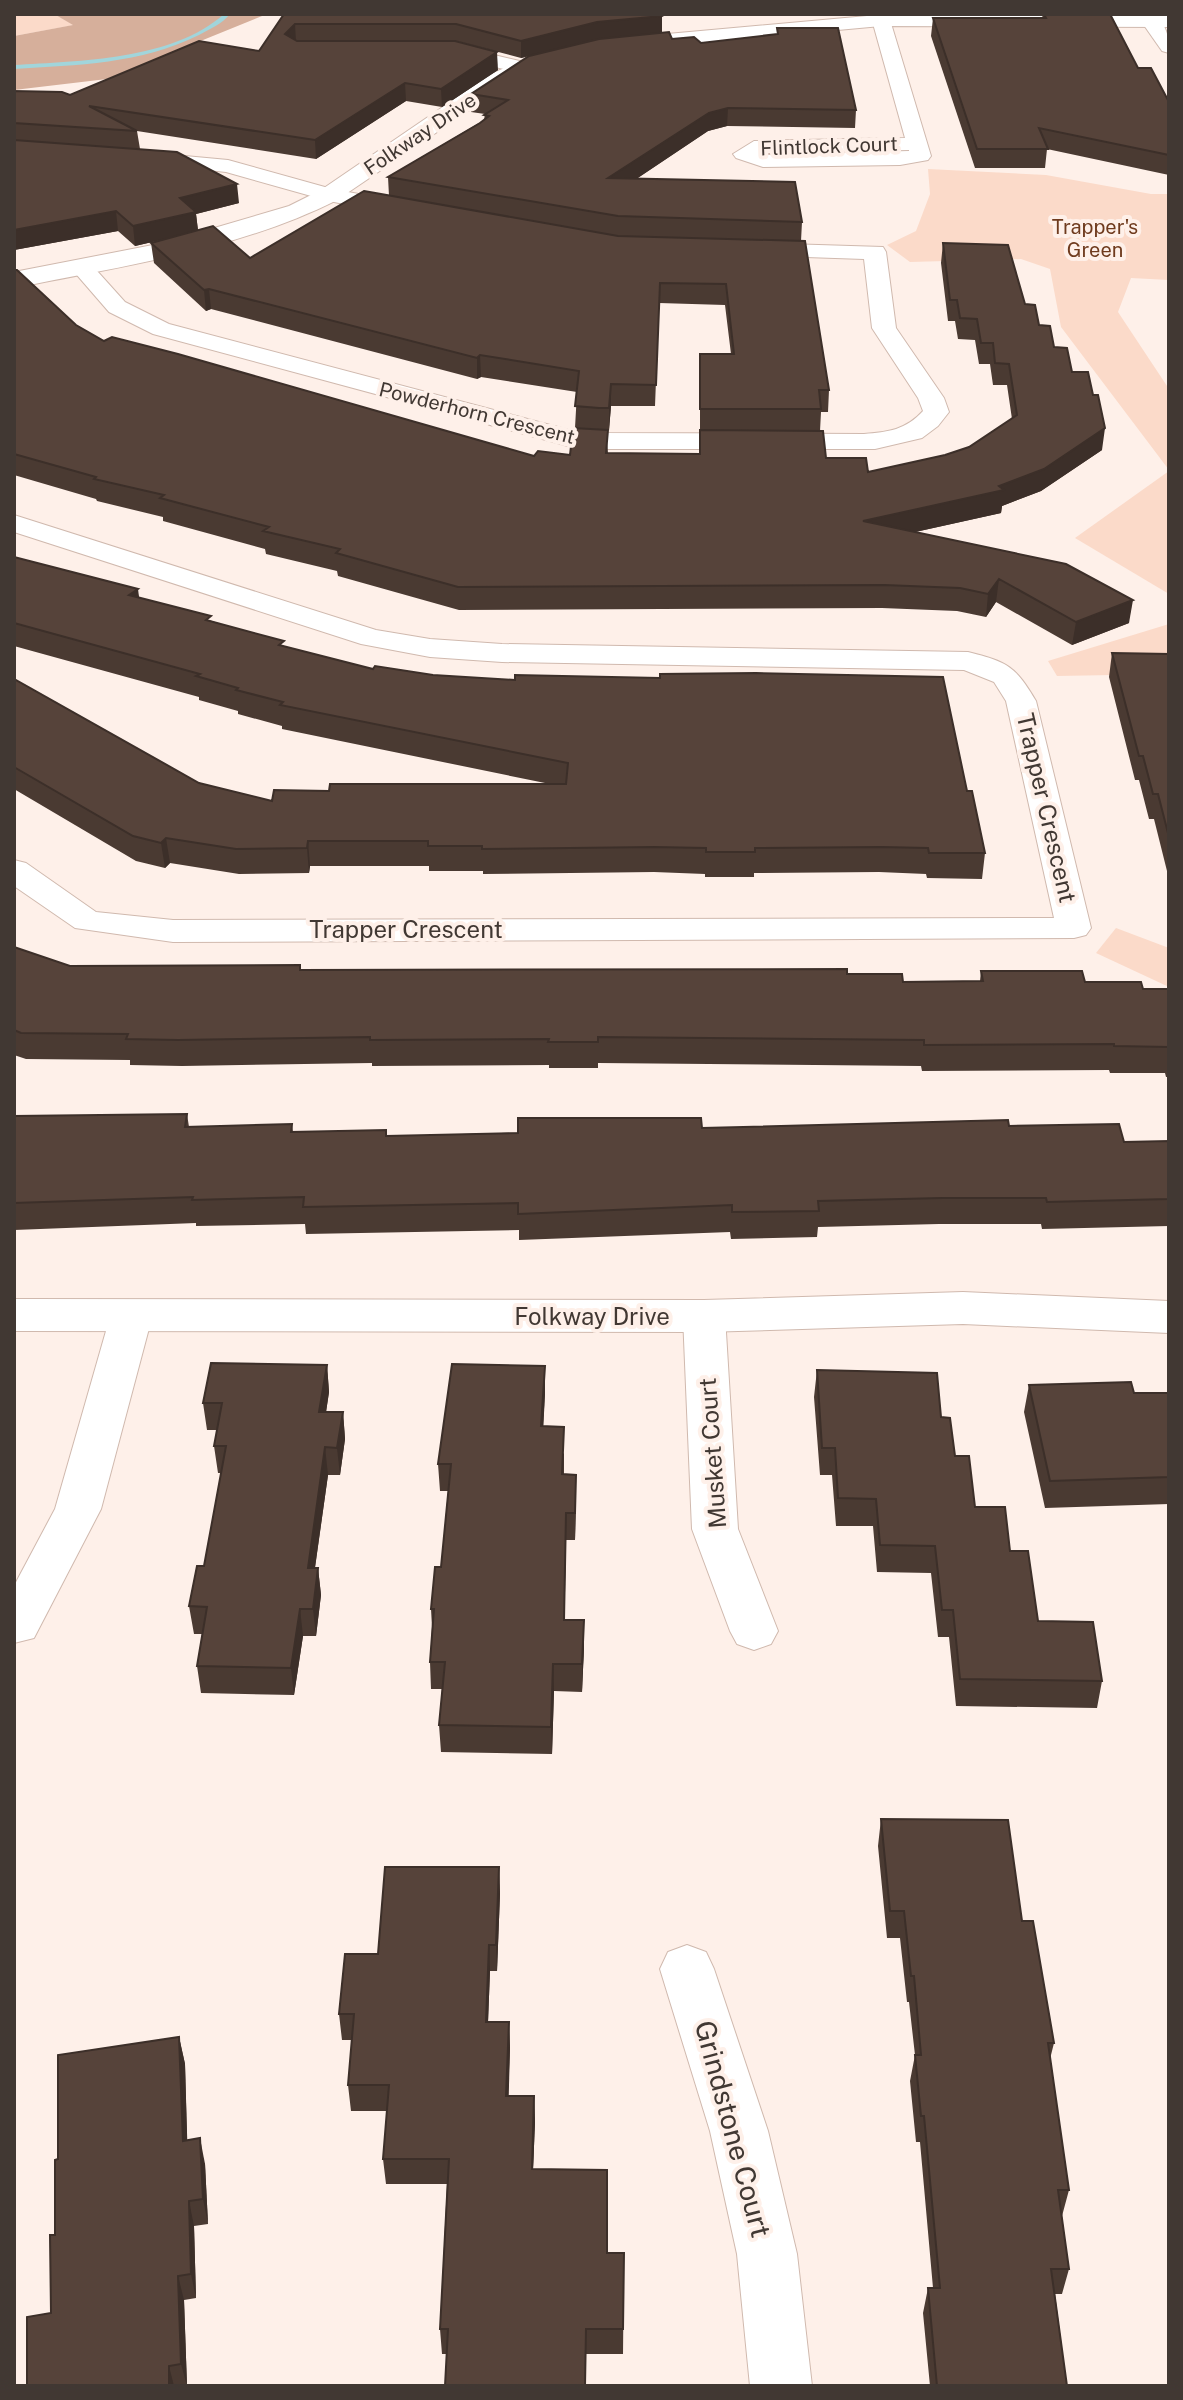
<svg xmlns="http://www.w3.org/2000/svg" width="1183" height="2400" font-family="'Public Sans',sans-serif">
	<rect width="100%" height="100%" fill="#fef0e9"/>
	<g fill="#fbdac9">
		<polygon points="14,14 54,14 74,25 14,36"/>
		<polygon points="928,169 1046,175 1151,194 1169,194 1169,280 1131,278 1118,312 1169,389 1169,470 1061,327 1050,269 1021,259 910,262 887,245 916,231 930,194"/>
		<polygon points="1169,471 1169,594 1075,538"/>
		<polygon points="1169,624 1169,674 1057,676 1048,661"/>
		<polygon points="1116,928 1169,948 1169,987 1096,953"/>
	</g>
	<polygon fill="#d6af9b" points="54,14 267,14 107,79 14,90 14,36 73,25"/>
	<g fill="none" stroke-linecap="round" stroke-linejoin="round">
		<path fill="#a1d5db" fill-rule="evenodd" d="M 224,14 L 230,14 C 222,24 210,29 199,35 C 141,64 77,65 14,69 L 14,65 C 79,61 173,60 224,14 Z"/>
		<defs>
			<g id="minor">
				<path d="M 881,15 L 890,20 L 931,156 L 928,160 L 900,165 L 763,167 L 736,158 L 733,154 L 754,141 L 905,138 L 872,20 ZM 909,151 L 765,155 L 760,153 L 909,150 Z"/>
				<path d="M 1150,16 C 1167,20 1169,38 1169,53 L 1162,51 L 1141,21 Z"/>
				<polygon points="447,44 528,63 531,67 521,73 440,54 438,50"/>
				<polygon points="142,152 228,160 332,189 412,204 415,209 404,216 329,201 226,172 135,162 132,158 135,154"/>
				<path d="M 753,243 L 883,247 L 886,252 L 896,328 L 944,398 L 949,412 L 938,426 L 922,438 L 875,449 L 599,449 L 568,446 L 153,334 L 109,312 L 70,267 L 73,262 L 89,262 L 125,302 L 169,324 L 569,430 L 599,433 L 864,434 C 888,432 906,430 923,411 L 918,398 L 872,328 L 864,259 L 745,255 L 742,250 L 745,245 Z"/>
				<path d="M 14,515 L 376,630 L 430,639 L 502,644 L 968,652 C 1008,662 1015,666 1036,701 L 1091,928 L 1086,935 L 1074,938 L 173,942 L 75,928 L 14,886 L 14,860 L 26,863 L 96,912 L 173,920 L 1054,918 L 1006,701 L 994,682 L 964,670 L 502,662 L 430,657 L 361,644 L 14,532 Z"/>
				<polygon points="704,1301 719,1306 725,1316 738,1529 778,1631 771,1644 754,1650 737,1644 730,1631 692,1529 683,1316 689,1306"/>
				<polygon points="131,1302 146,1307 152,1317 101,1509 34,1638 14,1643 14,1586 55,1509 110,1317 116,1307"/>
				<polygon points="687,1945 706,1952 714,1969 768,2131 797,2254 812,2386 750,2386 737,2254 710,2131 660,1969 668,1952"/>
			</g>
			<g id="tertiary">
				<polygon points="889,14 1169,15 1169,27 881,26 634,49 624,43 634,37"/>
				<path d="M 520,61 L 527,63 L 531,67 L 527,71 L 337,200 C 238,250 122,266 14,288 L 14,272 L 163,243 L 289,206 L 321,190 L 491,74 Z"/>
				<polygon points="963,1292 1169,1301 1169,1333 963,1324 704,1332 14,1331 14,1299 704,1300"/>
			</g>
		</defs>
		<use href="#minor" stroke="#d0b9ae" stroke-width="2"/>
		<use href="#tertiary" stroke="#d0b9ae" stroke-width="2"/>
		<use href="#minor" fill="#fff" fill-rule="evenodd"/>
		<use href="#tertiary" fill="#fff" fill-rule="evenodd"/>
	</g>
	<g fill="#4a3a32" fill-rule="evenodd">
		<path d="M 284,14 L 662,33 L 597,39 L 537,54 L 672,39 L 701,43 L 777,34 L 777,28 L 856,110 L 855,128 L 727,126 L 708,131 L 636,179 L 802,222 L 801,241 L 829,390 L 828,412 L 821,412 L 820,431 L 700,430 L 700,354 L 731,354 L 725,305 L 659,303 L 655,406 L 611,406 L 609,430 L 606,430 L 608,453 L 826,458 L 868,472 L 945,455 L 969,447 L 1012,419 L 1007,385 L 993,385 L 990,364 L 979,364 L 975,340 L 958,339 L 955,321 L 948,321 L 941,263 L 943,243 L 1025,304 L 1072,372 L 1102,450 L 1041,491 L 1002,506 L 1001,513 L 915,532 L 1129,623 L 1072,645 L 996,602 L 986,617 L 957,611 L 882,608 L 459,610 L 338,576 L 337,571 L 266,554 L 265,549 L 163,521 L 163,517 L 97,501 L 96,499 L 14,475 L 14,270 L 76,325 L 104,341 L 534,456 L 570,455 L 575,428 L 577,392 L 481,377 L 477,379 L 211,309 L 206,311 L 154,263 L 151,243 L 174,237 L 135,246 L 118,231 L 14,250 L 14,91 L 70,95 L 259,51 ZM 303,41 L 456,41 L 521,58 L 529,56 L 471,94 L 471,112 L 485,114 L 484,120 L 388,177 L 389,196 L 250,258 L 198,230 L 196,214 L 239,203 L 140,149 L 137,131 L 316,159 L 406,101 L 442,107 L 498,70 Z"/>
		<polygon points="1043,14 1110,14 1138,68 1169,102 1169,175 1047,149 1045,168 975,168 931,36 933,18 1042,18"/>
		<polygon points="14,557 212,621 284,646 373,669 967,791 985,853 982,879 927,878 926,874 879,872 754,873 754,877 705,877 705,874 654,872 483,874 483,871 429,871 429,866 310,866 309,873 239,874 170,863 165,868 136,861 14,789 14,679 199,783 272,801 329,791 550,784 282,729 282,726 238,714 238,711 199,700 199,697 14,646"/>
		<polygon points="1112,653 1169,654 1169,879 1154,819 1149,819 1139,780 1135,780 1109,677"/>
		<polygon points="14,947 70,966 300,965 301,970 847,974 903,982 980,981 981,971 1143,989 1169,989 1169,1077 1166,1077 1165,1073 1110,1073 1109,1070 922,1071 921,1066 598,1063 598,1068 549,1068 549,1065 372,1066 372,1063 182,1066 130,1065 130,1060 26,1059 14,1055"/>
		<polygon points="187,1114 189,1127 292,1124 293,1132 386,1130 386,1136 702,1128 1009,1126 1124,1142 1169,1141 1169,1226 1042,1229 1041,1224 939,1224 818,1227 817,1237 731,1239 730,1232 519,1240 519,1230 306,1234 305,1224 196,1226 196,1223 14,1230 14,1116"/>
		<polygon points="327,1365 329,1392 326,1412 343,1412 345,1439 340,1475 328,1475 315,1568 318,1568 321,1595 316,1636 303,1636 294,1695 201,1693 197,1666 202,1634 194,1634 189,1606 204,1566 221,1473 218,1473 214,1446 217,1430 207,1430 203,1403"/>
		<polygon points="817,1370 941,1417 955,1456 975,1507 1010,1551 1038,1621 1102,1681 1097,1708 956,1706 949,1637 938,1637 931,1573 877,1572 873,1526 836,1526 832,1475 820,1475 814,1397"/>
		<polygon points="1029,1385 1134,1393 1169,1393 1169,1504 1045,1508 1024,1412"/>
		<polygon points="545,1393 543,1426 564,1454 564,1474 576,1502 575,1540 566,1540 564,1620 584,1647 582,1692 554,1691 552,1754 441,1752 439,1725 442,1689 431,1689 430,1662 432,1627 431,1609 441,1567 448,1491 440,1491 438,1464"/>
		<polygon points="881,1819 1022,1921 1054,2043 1050,2059 1069,2190 1062,2216 1069,2269 1062,2294 1055,2294 1067,2386 930,2386 923,2313 928,2288 933,2288 920,2142 916,2142 910,2081 915,2055 909,2002 907,2002 900,1938 887,1938 878,1846"/>
		<polygon points="499,1867 500,1894 497,1971 490,1971 488,2022 509,2022 510,2048 508,2096 534,2096 535,2122 533,2169 607,2253 624,2253 623,2354 442,2354 440,2329 447,2184 386,2184 383,2159 387,2111 351,2111 348,2085 352,2040 342,2040 339,2014 378,1954"/>
		<polygon points="179,2037 185,2064 187,2140 205,2164 208,2224 194,2226 196,2298 184,2300 187,2386 27,2386 51,2313 58,2159"/>
	</g>
	<g fill="#3c2f29">
		<polygon points="662,16 662,33 597,39 521,58 521,41 597,22"/>
		<polygon points="295,24 296,42 285,34"/>
		<polygon points="497,52 498,70 442,107 441,89"/>
		<polygon points="405,83 406,101 316,159 315,140"/>
		<polygon points="728,108 727,126 708,131 608,198 608,178 709,113"/>
		<polygon points="237,184 239,203 196,214 198,231 135,246 133,226 180,198"/>
		<polygon points="116,211 118,231 14,250 14,230"/>
		<polygon points="209,289 211,309 206,311 204,290"/>
		<polygon points="480,355 481,377 477,379 477,358"/>
		<polygon points="611,384 611,406 609,430 609,408"/>
		<polygon points="1105,428 1102,450 1041,491 1002,506 1001,513 861,544 863,521 999,486"/>
		<polygon points="999,579 996,602 986,617 988,594"/>
		<polygon points="138,589 141,612 129,595"/>
		<polygon points="1133,600 1129,623 1072,645 1076,622"/>
		<polygon points="166,838 170,863 165,868 161,843"/>
		<polygon points="308,841 310,866 309,873 307,848"/>
		<polygon points="327,1365 329,1392 322,1439 319,1412"/>
		<polygon points="545,1366 545,1393 542,1454 541,1426"/>
		<polygon points="343,1412 345,1439 340,1475 337,1448"/>
		<polygon points="325,1447 328,1475 311,1595 308,1568"/>
		<polygon points="576,1475 576,1502 575,1540 575,1513"/>
		<polygon points="566,1513 566,1540 564,1647 564,1620"/>
		<polygon points="318,1568 321,1595 316,1636 313,1609"/>
		<polygon points="300,1609 303,1636 294,1695 291,1668"/>
		<polygon points="584,1620 584,1647 582,1692 582,1664"/>
		<polygon points="553,1664 554,1691 552,1754 551,1727"/>
		<polygon points="499,1867 500,1894 497,1971 496,1945"/>
		<polygon points="489,1945 490,1971 487,2048 486,2022"/>
		<polygon points="509,2022 510,2048 508,2122 506,2096"/>
		<polygon points="179,2037 185,2064 188,2166 183,2141"/>
		<polygon points="534,2096 535,2122 532,2195 532,2169"/>
		<polygon points="200,2138 205,2164 208,2224 203,2199"/>
		<polygon points="189,2201 194,2226 196,2298 191,2274"/>
		<polygon points="178,2276 184,2300 187,2386 181,2364"/>
		<polygon points="169,2366 174,2386 169,2386"/>
	</g>
	<g fill="#56433a" stroke="#3c2f29" stroke-width="2">
		<polygon points="284,14 661,14 662,16 597,22 521,41 456,24 295,24 285,34 297,41 455,41 497,52 441,89 405,83 315,140 89,106 137,131 14,123 14,91 62,92 70,95 199,41 259,51"/>
		<polygon points="1044,14 1110,14 1138,68 1151,68 1169,102 1169,155 1039,128 1048,149 977,149 933,18 1046,18"/>
		<polygon points="777,28 838,28 856,110 728,108 709,113 608,178 795,182 802,222 618,216 388,177 480,123 489,116 484,115 508,100 471,94 529,56 599,39 669,32 672,39 694,37 701,43 778,34"/>
		<polygon points="14,140 177,152 237,184 180,198 196,212 133,226 116,211 14,230"/>
		<polygon points="364,191 618,236 805,241 829,390 819,390 821,409 700,409 700,354 734,354 726,284 660,283 656,385 611,384 609,408 599,408 575,406 579,371 480,355 477,358 209,289 204,290 151,243 213,226 250,258"/>
		<polygon points="943,243 1008,245 1025,304 1035,305 1039,325 1050,326 1054,347 1067,348 1072,372 1088,372 1093,395 1098,395 1105,428 1044,469 999,486 1004,490 863,521 1066,564 1133,600 1076,622 999,579 988,594 960,588 884,585 458,587 336,553 340,549 263,531 269,527 160,498 164,495 94,479 96,477 14,454 14,270 17,270 76,325 104,341 112,337 178,354 534,456 538,451 570,455 573,428 608,430 606,453 700,454 700,430 823,431 826,458 866,458 868,472 945,455 969,447 1017,415 1009,364 995,363 993,343 981,343 977,319 960,318 957,300 950,300"/>
		<polygon points="14,557 138,589 129,595 211,616 206,620 284,641 279,645 373,669 375,666 433,675 515,680 515,675 660,678 660,674 756,673 943,677 967,791 972,791 985,853 929,853 928,848 881,847 755,848 755,852 706,852 706,848 654,847 482,849 482,846 428,846 428,841 308,841 307,848 236,849 166,838 161,843 133,836 14,767 14,679 199,783 272,801 274,790 329,791 330,784 566,784 568,763 280,705 283,702 236,690 238,688 196,676 200,674 14,623"/>
		<polygon points="1112,653 1169,654 1169,837 1158,794 1153,794 1143,756 1139,756"/>
		<polygon points="14,947 70,966 300,965 300,970 847,969 847,974 902,974 903,982 983,981 981,971 1082,971 1085,982 1141,982 1143,989 1169,989 1169,1047 1114,1046 1114,1044 924,1045 924,1040 598,1037 598,1042 548,1042 549,1039 370,1040 370,1037 178,1040 126,1039 128,1034 21,1033 14,1030"/>
		<polygon points="187,1114 185,1127 292,1124 291,1132 386,1130 386,1136 518,1133 518,1118 701,1118 702,1128 1008,1120 1009,1126 1119,1124 1124,1142 1169,1141 1169,1199 1047,1202 1046,1198 942,1198 818,1201 819,1211 732,1212 732,1205 518,1214 518,1203 303,1207 304,1197 192,1200 193,1197 14,1203 14,1116"/>
		<polygon points="211,1363 327,1365 319,1412 343,1412 337,1448 325,1447 308,1568 318,1568 313,1609 300,1609 291,1668 197,1666 207,1607 189,1606 197,1566 204,1566 226,1446 214,1446 222,1403 203,1403"/>
		<polygon points="452,1364 545,1366 541,1426 564,1427 562,1474 576,1475 575,1513 566,1513 564,1620 584,1620 582,1664 553,1664 551,1727 439,1725 445,1662 430,1662 434,1609 431,1609 435,1567 441,1567 451,1464 438,1464"/>
		<polygon points="817,1370 937,1373 941,1417 950,1418 955,1456 969,1456 975,1507 1005,1507 1010,1551 1028,1551 1038,1621 1093,1622 1102,1681 960,1679 953,1610 942,1610 935,1546 880,1545 876,1499 838,1498 835,1448 822,1448"/>
		<polygon points="1131,1382 1134,1393 1169,1393 1169,1477 1050,1481 1029,1385"/>
		<polygon points="881,1819 1008,1820 1022,1921 1033,1921 1054,2043 1048,2043 1069,2190 1058,2190 1069,2269 1051,2269 1067,2386 937,2386 928,2288 940,2288 924,2116 921,2116 915,2055 921,2055 914,1976 911,1976 904,1911 890,1911"/>
		<polygon points="385,1867 499,1867 496,1945 489,1945 486,2022 509,2022 506,2096 534,2096 532,2169 607,2170 607,2253 624,2253 623,2329 586,2329 585,2386 445,2386 448,2329 440,2329 449,2159 383,2159 389,2085 348,2085 354,2014 339,2014 345,1954 378,1954"/>
		<polygon points="179,2037 183,2141 200,2138 203,2199 189,2201 191,2274 178,2276 181,2364 169,2366 169,2386 27,2386 27,2317 51,2313 50,2235 55,2235 55,2160 58,2159 58,2055"/>
	</g>
	<g text-anchor="middle" stroke-width="8" stroke-linejoin="round" paint-order="stroke">
		<g font-size="20" fill="#413833" stroke="#fef0e9">
			<text transform="translate(420 134) rotate(-34)" y="7">Folkway Drive</text>
			<text transform="translate(829 146) rotate(-2)" y="7">Flintlock Court</text>
			<text transform="translate(477 413) rotate(14)" y="7">Powderhorn Crescent</text>
		</g>
		<g font-size="20" fill="#6f3b1e" stroke="#fef0e9">
			<text x="1095" y="234">Trapper's<tspan x="1095" dy="23">Green</tspan></text>
		</g>
		<g font-size="24" fill="#413833" stroke="#fef0e9">
			<text transform="translate(1046 808) rotate(77)" y="8">Trapper Crescent</text>
			<text x="406" y="938">Trapper Crescent</text>
			<text x="592" y="1325">Folkway Drive</text>
			<text transform="translate(713 1453) rotate(-94)" y="8">Musket Court</text>
		</g>
		<g font-size="28" fill="#413833" stroke="#fef0e9">
			<text transform="translate(733 2129) rotate(75)" y="10">Grindstone Court</text>
		</g>
	</g>
	<rect width="1183" height="2400" fill="none" stroke="#413833" stroke-width="32"/>
</svg>
